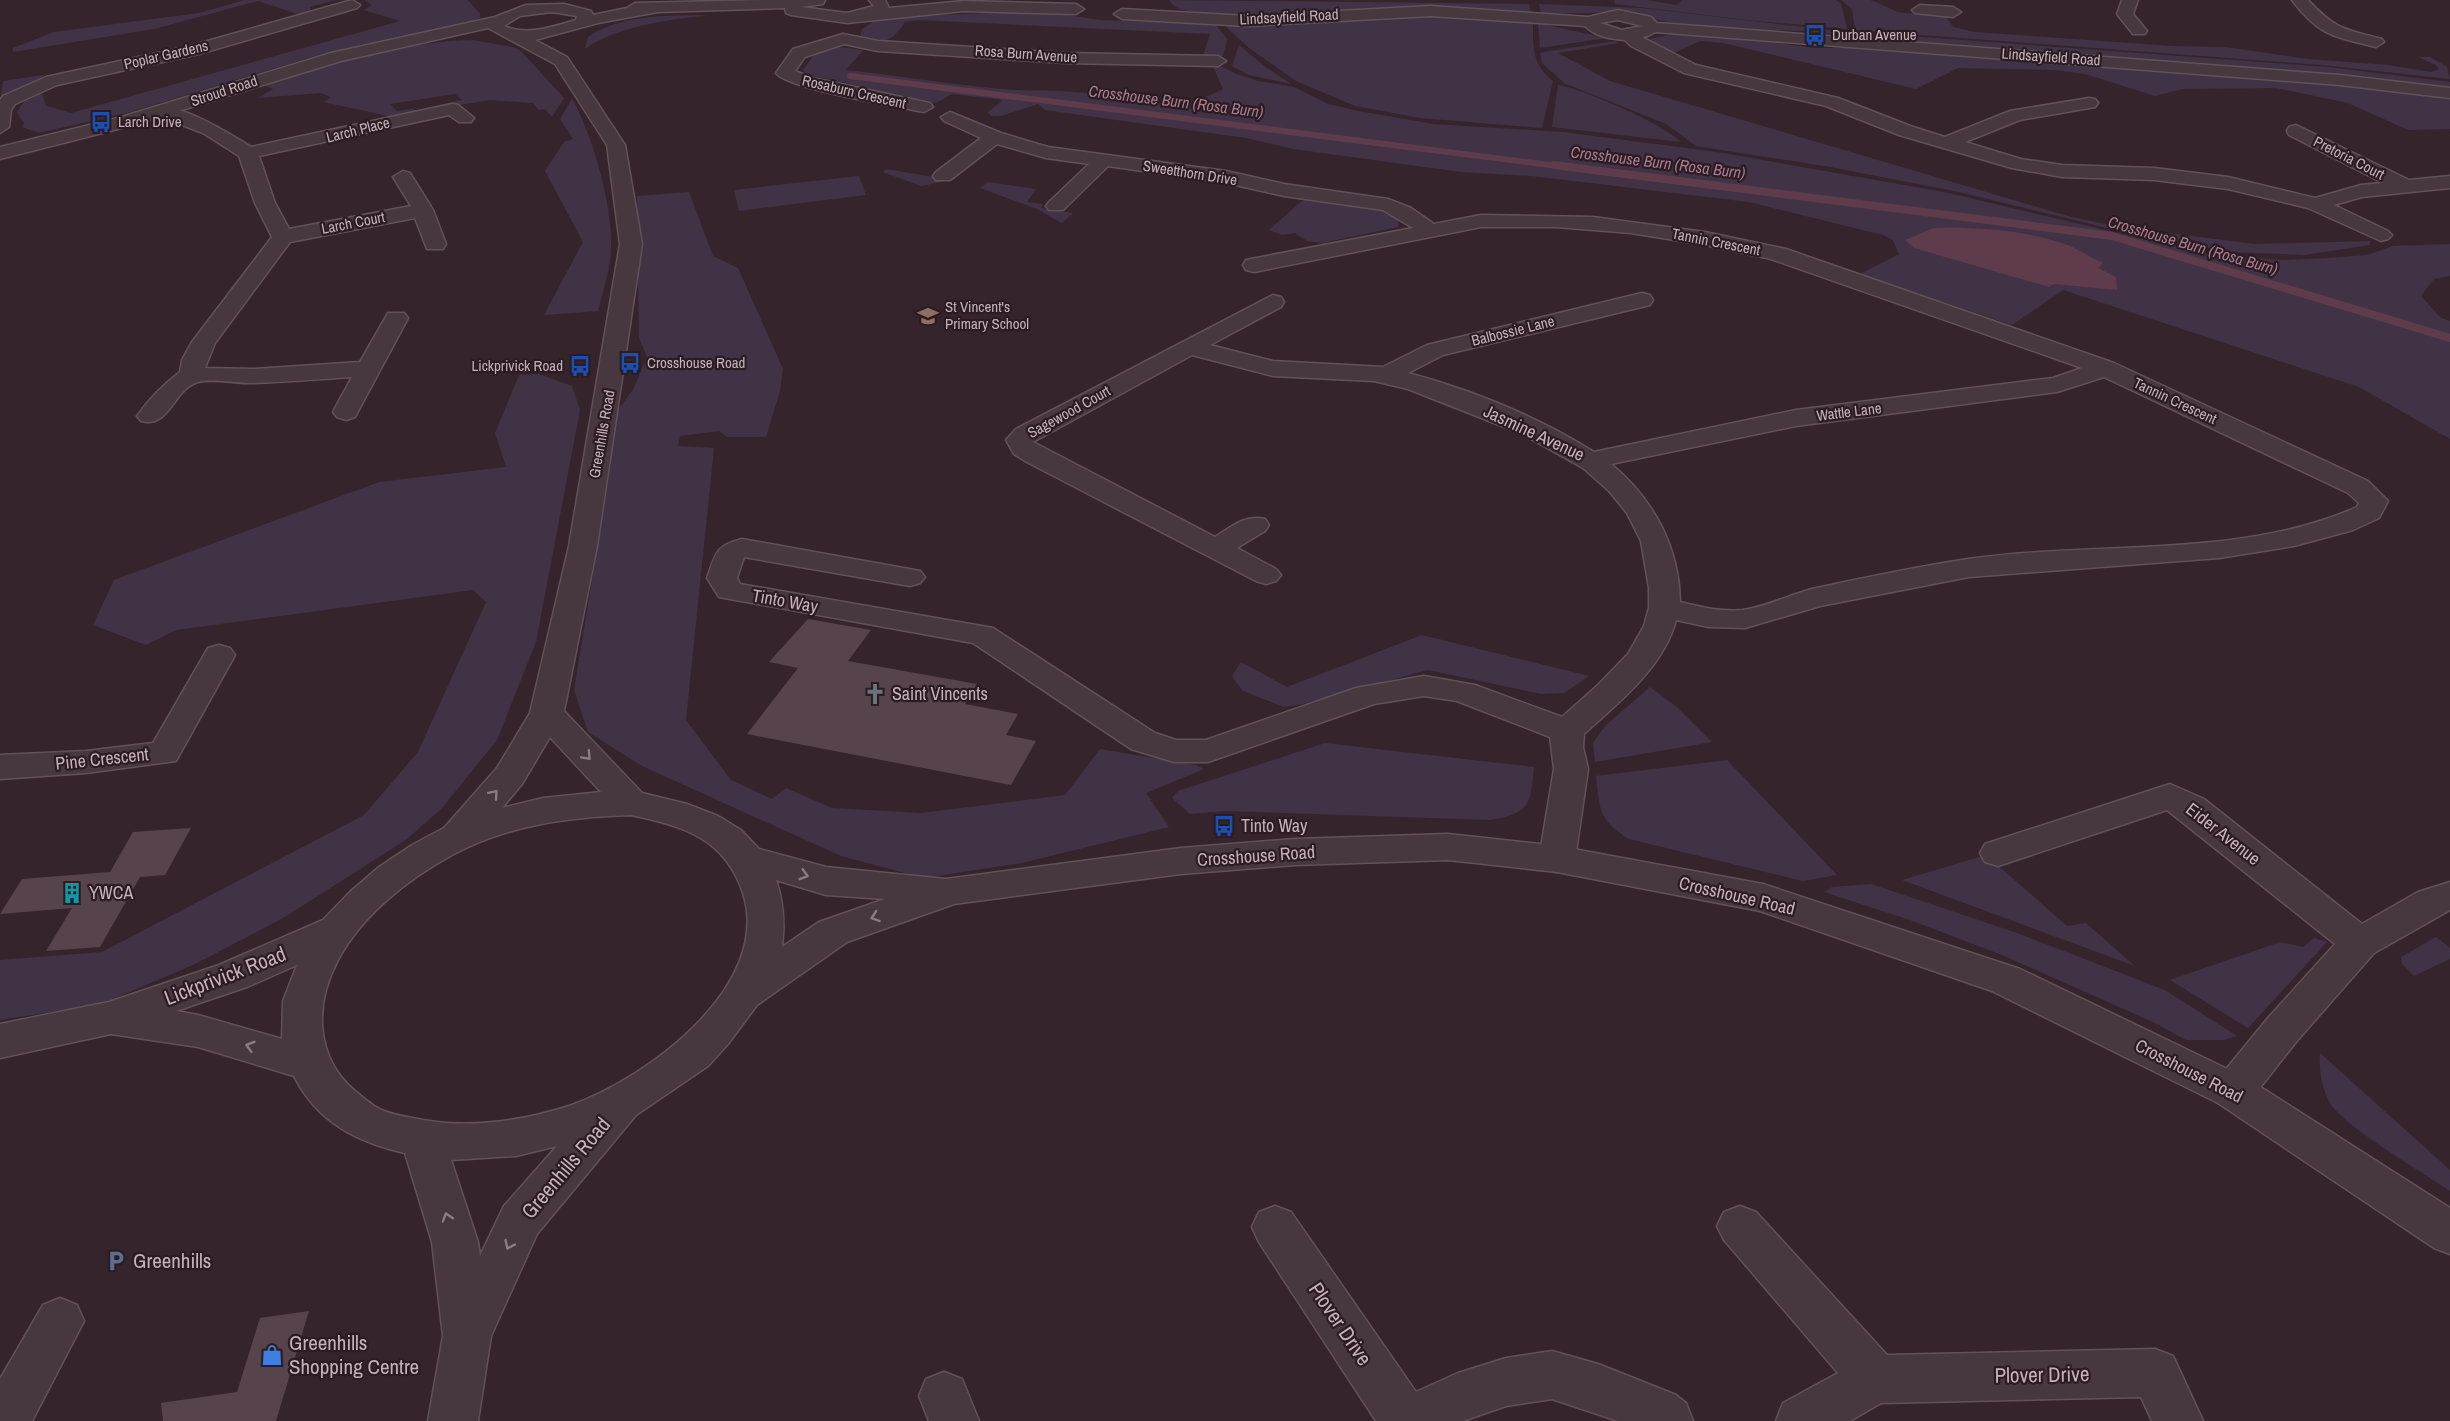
<svg xmlns="http://www.w3.org/2000/svg" width="2450" height="1421" font-family="'Archivo Narrow',sans-serif">
	<rect width="100%" height="100%" fill="#36242c"/>
	<g fill="#423246">
		<polygon points="245,0 336,0 310,7 310,11 301,15 258,1 154,29 13,52 13,48 54,32 199,13"/>
		<polygon points="364,0 468,0 480,14 480,18 470,22 318,55 130,112 39,133 22,127 24,123 17,112 26,98 41,90 46,106 71,113 400,21 364,10 372,5"/>
		<path d="M 1169,0 L 1529,4 L 1531,12 L 1214,16 C 1200,10 1178,15 1169,0 Z"/>
		<polygon points="1614,0 1647,0 1676,5 1683,0 1836,0 1841,4 1847,29 1747,20 1615,4"/>
		<path d="M 1841,0 C 1849,0 1861,0 1870,0 C 1878,2 1891,10 1899,12 C 1915,16 1931,10 1946,16 L 1953,27 L 1975,32 L 2172,46 L 2225,47 L 2308,59 L 2388,65 L 2431,72 L 2439,69 L 2436,65 L 2418,57 L 2430,57 L 2447,67 L 2450,79 L 2321,65 L 1855,30 L 1852,9 Z"/>
		<polygon points="1539,4 1642,8 1846,32 1844,35 1805,31 1723,29 1668,22 1623,12 1541,14"/>
		<path d="M 1012,12 L 1049,12 L 1100,20 L 1215,24 L 1227,39 L 1223,56 L 1203,56 L 1210,34 L 919,20 L 905,22 C 891,42 884,45 860,37 L 862,29 L 873,22 L 891,17 Z"/>
		<path d="M 710,15 C 672,19 616,26 585,49 L 588,37 C 623,13 670,16 710,15 Z"/>
		<path d="M 1453,15 L 1533,22 C 1533,47 1532,65 1553,81 L 1542,128 L 1420,118 L 1355,106 L 1296,81 L 1249,48 L 1222,23 Z"/>
		<polygon points="1538,23 1607,38 1540,48"/>
		<polygon points="1854,32 2328,67 2450,82 2450,89 1879,41 1851,36"/>
		<polygon points="1673,34 1753,40 1815,48 1883,48 2344,84 2450,96 2450,129 2408,130 2348,103 2276,88 2183,89 2155,96 2085,74 2054,70 1958,68 1916,89 1723,43 1700,41 1674,53 1651,43 1649,39"/>
		<path d="M 472,40 L 513,47 L 521,51 L 564,98 L 552,117 L 545,109 L 539,110 L 533,103 L 490,100 L 447,107 L 439,105 L 462,100 L 455,94 L 390,104 L 397,111 L 412,109 L 418,111 L 393,117 L 323,102 L 331,97 L 321,93 L 258,98 L 273,89 L 265,86 C 332,62 401,42 472,40 Z"/>
		<polygon points="1615,41 1619,43 1558,53 1610,81 2068,216 2114,226 2254,244 2370,241 2370,245 2304,255 2229,252 2115,230 1959,192 1830,167 1696,146 1666,124 1564,83 1542,63 1540,53 1543,52"/>
		<polygon points="1239,45 1263,65 1291,84 1249,75 1232,66"/>
		<path d="M 838,47 L 863,50 L 846,70 C 902,76 959,86 1015,90 C 1035,91 1055,90 1075,92 C 1125,96 1176,116 1223,89 L 1213,67 L 1223,67 L 1236,74 L 1258,81 L 1294,87 L 1328,104 L 1359,111 L 1433,124 L 1563,132 L 1717,152 L 1944,192 L 2190,250 L 2233,257 L 2285,260 L 2329,258 L 2367,255 L 2393,246 L 2450,244 L 2450,276 L 2434,279 L 2421,296 L 2441,318 L 2450,321 L 2450,439 L 2359,387 L 2063,290 L 2012,325 L 1860,274 L 1899,254 L 1893,240 L 1883,235 L 1749,202 L 1532,176 L 1461,172 L 1293,149 L 1246,138 L 1045,110 L 1038,104 L 1001,116 L 991,116 L 988,112 L 1003,100 L 952,94 L 936,103 L 806,74 L 803,70 L 816,52 Z"/>
		<polygon points="43,75 42,80 20,88 0,101 3,81"/>
		<path d="M 1558,85 C 1586,90 1661,123 1681,142 L 1552,127 Z"/>
		<path d="M 572,99 C 592,132 613,208 611,247 C 611,268 603,290 598,311 L 544,315 L 583,242 L 545,171 L 564,142 L 573,139 L 560,119 Z"/>
		<polygon points="886,169 951,180 921,186 883,172"/>
		<polygon points="859,176 866,195 739,211 734,190"/>
		<polygon points="988,182 1036,189 1027,202 1043,204 1041,208 1073,213 1062,223 1058,221 1037,209 980,188"/>
		<polygon points="689,192 713,256 738,268 783,369 780,391 766,437 727,437 719,431 680,436 678,446 714,448 686,720 731,780 772,799 786,788 832,808 921,813 1065,795 1100,749 1196,765 1204,769 1146,793 1169,827 1022,863 924,878 841,856 642,766 588,732 574,690 608,482 615,414 634,388 647,357 639,338 637,196"/>
		<polygon points="1303,200 1382,211 1398,220 1398,227 1322,243 1307,241 1295,233 1282,235 1269,230"/>
		<polygon points="539,374 572,386 580,410 536,642 497,740 442,808 407,839 285,917 193,965 101,1004 0,1020 0,960 102,952 364,815 418,752 486,602 473,590 176,630 146,645 93,625 114,580 379,482 506,467 495,433 519,375"/>
		<polygon points="1422,635 1589,676 1564,693 1541,694 1428,670 1303,704 1284,707 1243,691 1232,676 1241,662 1287,687"/>
		<polygon points="1650,687 1677,707 1712,742 1595,762 1593,743 1605,726"/>
		<path d="M 1325,743 L 1534,767 C 1530,805 1531,813 1490,820 L 1224,811 L 1190,814 L 1172,798 L 1178,791 Z"/>
		<path d="M 1727,760 L 1837,875 L 1803,881 L 1629,839 C 1598,819 1600,811 1596,776 Z"/>
		<polygon points="1986,855 2067,926 2086,923 2135,966 1902,880"/>
		<polygon points="1871,884 2017,933 2165,990 2237,1036 2224,1040 2186,1040 2155,1023 2002,955 1910,920 1824,892 1832,887"/>
		<polygon points="2436,937 2450,948 2450,959 2414,976 2402,964 2401,957"/>
		<polygon points="2314,938 2327,942 2248,1028 2170,980 2280,942 2303,947"/>
		<path d="M 2320,1053 L 2450,1170 L 2450,1191 C 2424,1173 2343,1126 2330,1103 C 2321,1086 2319,1071 2320,1053 Z"/>
	</g>
	<path fill="#5e3c4b" d="M 1934,228 C 1976,227 2025,230 2065,244 C 2078,249 2090,257 2103,263 L 2098,268 L 2116,277 L 2117,290 L 2054,284 L 2049,287 L 1914,248 L 1905,240 Z"/>
	<g fill="none" stroke-linecap="round" stroke-linejoin="round">
		<polyline stroke="#5e3c4b" stroke-width="6" points="850,76 1566,167"/>
		<polyline stroke="#5e3c4b" stroke-width="8" points="1554,165 2112,236 2450,338"/>
	</g>
	<g fill="#57434c">
		<polygon points="808,619 871,630 848,661 977,684 965,704 1018,714 1006,735 1036,741 1011,785 747,734 798,668 769,662"/>
		<polygon points="191,828 165,875 140,877 100,947 46,951 72,908 0,914 22,879 110,872 133,832"/>
		<polygon points="309,1311 276,1421 163,1421 161,1403 237,1392 260,1318"/>
	</g>
	<g fill="none" stroke-linecap="round" stroke-linejoin="round">
		<defs>
			<g id="minor">
				<polygon points="352,0 360,5 357,8 199,54 57,85 15,104 11,110 9,127 0,133 0,100 3,96 46,77 190,46"/>
				<polygon points="2122,0 2138,0 2133,14 2147,31 2145,34 2133,34 2117,14"/>
				<path d="M 2292,0 L 2308,0 C 2336,30 2344,29 2382,39 L 2384,42 L 2376,47 C 2335,37 2319,36 2292,0 Z"/>
				<polygon points="1920,5 1953,7 1961,12 1953,17 1915,13 1912,10"/>
				<polygon points="1626,29 1696,65 1838,98 1913,127 1945,137 2010,111 2089,98 2095,99 2098,103 2095,107 2020,120 1965,142 2021,159 2062,165 2154,168 2228,177 2315,198 2361,185 2383,183 2289,135 2287,131 2289,127 2296,125 2409,180 2450,176 2450,188 2362,197 2334,205 2388,231 2392,235 2388,239 2381,241 2308,208 2228,189 2154,180 2062,177 2012,168 1899,135 1826,106 1684,73 1631,46 1618,34"/>
				<path d="M 843,34 L 878,41 L 1065,53 L 1218,56 L 1226,61 L 1218,66 L 1065,63 L 878,51 L 844,44 L 805,57 L 795,71 L 813,78 L 930,103 L 933,107 L 924,112 C 899,107 788,89 776,73 L 793,49 Z"/>
				<path d="M 452,104 L 458,105 L 474,118 L 471,122 L 459,122 L 449,115 L 259,156 L 275,203 L 289,229 L 411,206 L 393,177 L 403,171 L 410,173 L 433,210 L 446,244 L 443,249 L 427,249 L 415,218 L 290,242 L 215,343 L 205,368 L 254,369 L 360,362 L 388,313 L 404,313 L 408,318 L 355,417 L 346,420 L 337,417 L 333,412 L 352,377 C 320,379 287,382 254,383 C 238,384 215,378 198,382 C 173,389 170,429 141,421 L 137,416 C 149,399 163,385 180,372 L 182,360 L 192,342 L 272,237 L 255,203 L 239,156 L 203,133 L 156,115 L 153,111 L 156,107 C 178,102 231,134 251,147 Z"/>
				<path d="M 950,112 L 1001,133 L 1048,147 L 1226,171 L 1284,184 L 1388,199 L 1411,208 L 1434,224 L 1481,215 L 1593,217 L 1705,232 L 1786,249 L 2114,363 L 2368,481 L 2388,501 L 2379,518 L 2353,530 L 2294,546 L 2219,558 L 1969,577 L 1820,606 L 1745,628 L 1709,627 L 1676,620 C 1664,667 1618,703 1584,734 L 1583,747 L 1588,769 L 1575,859 L 1570,868 L 1557,872 L 1544,868 L 1539,859 L 1554,769 L 1550,737 L 1457,701 L 1424,696 L 1374,704 L 1208,762 L 1174,762 L 1131,749 L 973,643 L 719,597 L 707,578 C 716,553 715,546 742,539 L 920,571 L 925,577 L 920,583 L 910,586 L 744,557 L 737,578 L 740,584 L 993,628 L 1155,733 L 1176,740 L 1206,740 L 1356,688 L 1424,676 L 1475,685 L 1562,717 L 1599,684 L 1628,654 L 1644,626 L 1649,608 L 1649,588 L 1641,541 L 1627,513 L 1609,491 L 1583,468 L 1522,434 L 1408,389 L 1374,381 L 1273,376 L 1192,355 L 1033,442 L 1215,537 C 1231,527 1245,514 1265,519 L 1269,525 L 1265,531 L 1237,548 L 1276,569 L 1281,575 L 1276,581 L 1266,584 L 1256,581 L 1025,461 L 1014,454 L 1006,440 L 1016,429 L 1273,295 L 1281,297 L 1284,302 L 1281,307 L 1210,345 L 1273,361 L 1383,367 L 1427,345 L 1642,293 L 1650,295 L 1653,300 L 1650,305 L 1443,355 L 1408,373 C 1472,390 1538,417 1594,452 L 1796,410 L 2053,378 L 2082,368 L 1771,259 L 1705,245 L 1631,233 L 1556,227 L 1481,227 L 1254,272 L 1246,270 L 1243,265 L 1246,260 L 1413,228 L 1383,210 L 1284,196 L 1226,183 L 1108,166 L 1063,210 L 1049,210 L 1046,206 L 1049,202 L 1089,164 L 1046,158 L 997,144 L 950,180 L 936,180 L 933,176 L 936,172 L 981,138 L 944,121 L 941,117 ZM 2104,377 L 2348,493 L 2359,503 L 2357,507 C 2242,559 2092,541 1968,559 C 1916,567 1863,578 1812,589 C 1789,595 1766,607 1743,610 C 1722,612 1700,607 1680,602 C 1679,546 1653,499 1611,464 L 1796,426 L 2057,392 Z"/>
				<polygon points="219,645 230,648 235,655 176,761 86,773 0,779 0,755 86,751 153,743 208,648"/>
				<polygon points="2170,784 2204,799 2362,924 2418,892 2450,882 2450,910 2374,953 2296,1042 2248,1103 2233,1109 2218,1103 2212,1091 2218,1079 2268,1018 2335,944 2167,810 1998,866 1985,862 1980,853 1985,844"/>
				<polygon points="1275,1206 1291,1212 1416,1392 1458,1373 1506,1358 1552,1351 1598,1364 1676,1395 1686,1403 1693,1421 1618,1421 1552,1399 1506,1406 1463,1421 1376,1421 1259,1242 1252,1227 1259,1212"/>
				<polygon points="1740,1206 1756,1212 1887,1355 2155,1349 2173,1356 2203,1421 2152,1421 2141,1397 1881,1403 1850,1421 1776,1421 1783,1403 1838,1373 1724,1240 1717,1226 1724,1212"/>
				<polygon points="60,1298 77,1305 84,1321 32,1421 0,1421 0,1379 43,1305"/>
				<polygon points="944,1372 962,1379 979,1421 929,1421 919,1396 926,1379"/>
			</g>
			<g id="tertiary">
				<path d="M 767,0 L 825,0 L 823,4 L 801,7 L 847,13 L 874,6 L 869,0 L 885,0 L 889,8 L 964,1 L 1076,4 L 1084,9 L 1076,14 L 964,11 L 847,23 L 791,15 L 786,13 L 785,8 L 658,12 L 598,23 L 535,40 L 567,57 L 625,145 L 642,244 L 597,546 L 564,711 L 642,793 L 687,804 L 718,816 L 741,830 L 759,849 L 826,867 L 946,879 L 1181,848 L 1295,839 L 1448,834 L 1557,846 L 1763,884 L 2020,969 L 2248,1079 L 2450,1208 L 2450,1254 L 2434,1248 L 2218,1103 L 1992,991 L 1760,911 L 1557,872 L 1448,860 L 1295,865 L 1181,874 L 954,904 L 847,942 L 757,1005 L 728,1044 L 708,1066 L 636,1115 L 537,1234 L 491,1336 L 478,1421 L 428,1421 L 443,1336 L 432,1242 L 405,1153 C 357,1142 317,1122 294,1076 L 198,1047 L 111,1034 L 0,1058 L 0,1024 L 109,1002 L 219,965 L 323,920 L 350,892 L 379,867 L 412,845 L 444,828 L 497,768 L 530,713 L 569,546 L 620,244 L 607,145 L 555,64 L 488,28 L 341,61 L 130,126 L 0,159 L 0,147 L 118,118 L 331,53 L 495,17 L 526,5 L 564,4 L 591,11 L 593,15 L 627,8 L 635,3 ZM 552,12 L 577,16 L 576,20 C 552,27 527,36 504,26 L 520,16 ZM 550,737 L 601,792 L 543,798 L 502,808 L 522,784 ZM 631,815 C 683,826 725,838 743,893 C 773,986 647,1078 572,1105 C 527,1120 471,1129 423,1120 C 410,1117 396,1116 384,1111 C 373,1107 364,1098 355,1091 C 315,1057 314,1005 338,960 C 362,915 408,879 452,855 C 508,825 568,817 631,815 ZM 776,880 L 826,895 L 885,899 L 819,922 L 782,947 C 785,923 784,903 776,880 ZM 297,965 L 283,1001 L 282,1039 L 198,1015 L 176,1011 L 247,987 ZM 557,1146 L 504,1206 L 480,1256 L 478,1242 L 451,1160 L 516,1156 Z"/>
				<path d="M 1431,6 L 1588,17 L 1618,10 L 1651,17 L 1657,23 L 2340,75 L 2450,88 L 2450,98 L 2340,85 L 1655,32 C 1637,44 1601,42 1585,26 L 1431,16 L 1248,26 L 1122,19 L 1114,14 L 1122,9 L 1248,16 ZM 1618,20 L 1642,26 L 1622,30 L 1600,23 Z"/>
			</g>
		</defs>
		<use href="#minor" stroke="#615259" stroke-width="3"/>
		<use href="#tertiary" stroke="#615259" stroke-width="3"/>
		<use href="#minor" fill="#47373e" fill-rule="evenodd"/>
		<use href="#tertiary" fill="#47373e" fill-rule="evenodd"/>
	</g>
	<defs><path id="oneway-chevron" d="M-2-3.5L2.5 0L-2 3.5" fill="none" stroke-width="1.6" stroke-linecap="round" stroke-linejoin="round" transform="scale(1.5)"/></defs>
	<g stroke="#8b7b82">
		<use href="#oneway-chevron" transform="translate(587 756) rotate(47)"/>
		<use href="#oneway-chevron" transform="translate(494 794) rotate(-49)"/>
		<use href="#oneway-chevron" transform="translate(804 875) rotate(16)"/>
		<use href="#oneway-chevron" transform="translate(875 917) rotate(161)"/>
		<use href="#oneway-chevron" transform="translate(250 1046) rotate(-164)"/>
		<use href="#oneway-chevron" transform="translate(447 1217) rotate(-107)"/>
		<use href="#oneway-chevron" transform="translate(509 1245) rotate(115)"/>
	</g>
	<defs>
		<symbol id="bus-bare" viewBox="-9 -9 18 18"><path d="M-5-6H5V4H4V6H2V4H-2V6H-4V4H-5ZM-3.5-4V0h7V-4ZM-3.5 1.2v1.5H-2V1.2ZM2 1.2v1.5H3.5V1.2Z" fill="#1a4fb4" stroke="#2b1c23" stroke-width="2.5" paint-order="stroke"/></symbol>
		<symbol id="school-bare" viewBox="-9 -9 18 18"><path d="M0-5L7-2L0 1L-7-2ZM-4 1L0 2.5L4 1V4Q0 6-4 4Z" fill="#8d6e63" stroke="#2b1c23" stroke-width="2.5" paint-order="stroke"/></symbol>
		<symbol id="church-bare" viewBox="-9 -9 18 18"><path d="M-1.2-6h2.4v3.5h3.3v2.4h-3.3V6h-2.4V-.1h-3.3v-2.4h3.3Z" fill="#6b7280" stroke="#2b1c23" stroke-width="2.5" paint-order="stroke"/></symbol>
		<symbol id="building-bare" viewBox="-9 -9 18 18"><path d="M-4-6H4V6H1V3H-1V6H-4ZM-2.5-4.3h1.7v1.8h-1.7ZM.8-4.3h1.7v1.8H.8ZM-2.5-1h1.7V.8h-1.7ZM.8-1h1.7V.8H.8Z" fill="#0f9aa8" stroke="#2b1c23" stroke-width="2.5" paint-order="stroke"/></symbol>
		<symbol id="parking-bare" viewBox="-9 -9 18 18"><path d="M-3.5-5.5H1a3.5 3.5 0 0 1 0 7H-1V5.5H-3.5ZM-1-3.4V-.6H.8a1.4 1.4 0 0 0 0-2.8Z" fill="#5c6f8a" stroke="#2b1c23" stroke-width="2.5" paint-order="stroke"/></symbol>
		<symbol id="shop-bare" viewBox="-9 -9 18 18"><path d="M-5-2.5h2.3a2.7 3.5 0 0 1 5.4 0H5L5.5 6h-11ZM-1.5-2.5h3a1.5 2.3 0 0 0-3 0Z" fill="#3f7fe0" stroke="#2b1c23" stroke-width="2.5" paint-order="stroke"/></symbol>
	</defs>
	<g fill-rule="evenodd">
		<use href="#bus-bare" x="1800" y="20" width="30" height="30"/>
		<use href="#bus-bare" x="86" y="107" width="30" height="30"/>
		<use href="#school-bare" x="913" y="301" width="30" height="30"/>
		<use href="#bus-bare" x="615" y="348" width="30" height="30"/>
		<use href="#bus-bare" x="565" y="351" width="30" height="30"/>
		<use href="#church-bare" x="860" y="679" width="30" height="30"/>
		<use href="#bus-bare" x="1209" y="811" width="30" height="30"/>
		<use href="#building-bare" x="57" y="878" width="30" height="30"/>
		<use href="#parking-bare" x="101" y="1246" width="30" height="30"/>
		<use href="#shop-bare" x="257" y="1340" width="30" height="30"/>
	</g>
	<g text-anchor="middle" stroke-width="4.5" stroke-linejoin="round" paint-order="stroke">
		<g font-size="15" fill="#c3b2b9" stroke="#2b1c23">
			<text transform="translate(1289 17) rotate(-3)" y="5">Lindsayfield Road</text>
			<text transform="translate(1026 54) rotate(4)" y="5">Rosa Burn Avenue</text>
			<text transform="translate(166 55) rotate(-13)" y="5">Poplar Gardens</text>
			<text transform="translate(2051 57) rotate(4)" y="5">Lindsayfield Road</text>
			<text transform="translate(224 91) rotate(-18)" y="5">Stroud Road</text>
			<text transform="translate(854 92) rotate(13)" y="5">Rosaburn Crescent</text>
			<text transform="translate(358 130) rotate(-14)" y="5">Larch Place</text>
			<text transform="translate(2349 158) rotate(27)" y="5">Pretoria Court</text>
			<text transform="translate(1190 173) rotate(9)" y="5">Sweetthorn Drive</text>
			<text transform="translate(353 223) rotate(-11)" y="5">Larch Court</text>
			<text transform="translate(1716 242) rotate(11)" y="5">Tannin Crescent</text>
			<text transform="translate(1513 331) rotate(-14)" y="5">Balbossie Lane</text>
			<text transform="translate(2175 401) rotate(25)" y="5">Tannin Crescent</text>
			<text transform="translate(1069 412) rotate(-29)" y="5">Sagewood Court</text>
			<text transform="translate(1849 412) rotate(-7)" y="5">Wattle Lane</text>
			<text transform="translate(602 434) rotate(-80)" y="5">Greenhills Road</text>
		</g>
		<g font-size="15" fill="#c3b2b9" stroke="#2b1c23" text-anchor="start">
			<text x="1832" y="40">Durban Avenue</text>
			<text x="118" y="127">Larch Drive</text>
			<text x="945" y="312">St Vincent's<tspan x="945" dy="17">Primary School</tspan></text>
			<text x="647" y="368">Crosshouse Road</text>
			<text x="563" y="371" text-anchor="end">Lickprivick Road</text>
		</g>
		<g font-size="16" font-style="italic" fill="#a87d90" stroke="#2b1c23">
			<text transform="translate(1176 101) rotate(7)" y="6">Crosshouse Burn (Rosa Burn)</text>
			<text transform="translate(1658 162) rotate(7)" y="6">Crosshouse Burn (Rosa Burn)</text>
			<text transform="translate(2193 245) rotate(16)" y="6">Crosshouse Burn (Rosa Burn)</text>
		</g>
		<g font-size="18" fill="#c3b2b9" stroke="#2b1c23">
			<text transform="translate(1534 433) rotate(25)" y="6">Jasmine Avenue</text>
			<text transform="translate(785 601) rotate(10)" y="6">Tinto Way</text>
			<text transform="translate(102 759) rotate(-6)" y="6">Pine Crescent</text>
			<text transform="translate(2223 834) rotate(38)" y="6">Eider Avenue</text>
			<text transform="translate(1256 856) rotate(-4)" y="6">Crosshouse Road</text>
			<text transform="translate(1737 896) rotate(13)" y="6">Crosshouse Road</text>
			<text transform="translate(2189 1071) rotate(27)" y="6">Crosshouse Road</text>
		</g>
		<g font-size="18" fill="#c3b2b9" stroke="#2b1c23" text-anchor="start">
			<text x="892" y="700">Saint Vincents</text>
			<text x="1241" y="832">Tinto Way</text>
			<text x="89" y="899">YWCA</text>
		</g>
		<g font-size="21" fill="#c3b2b9" stroke="#2b1c23">
			<text transform="translate(225 976) rotate(-21)" y="7">Lickprivick Road</text>
			<text transform="translate(566 1168) rotate(-50)" y="7">Greenhills Road</text>
			<text transform="translate(1340 1324) rotate(56)" y="7">Plover Drive</text>
			<text transform="translate(2042 1375) rotate(-1)" y="7">Plover Drive</text>
		</g>
		<g font-size="21" fill="#c3b2b9" stroke="#2b1c23" text-anchor="start">
			<text x="133" y="1268">Greenhills</text>
			<text x="289" y="1350">Greenhills<tspan x="289" dy="24">Shopping Centre</tspan></text>
		</g>
	</g>
</svg>
